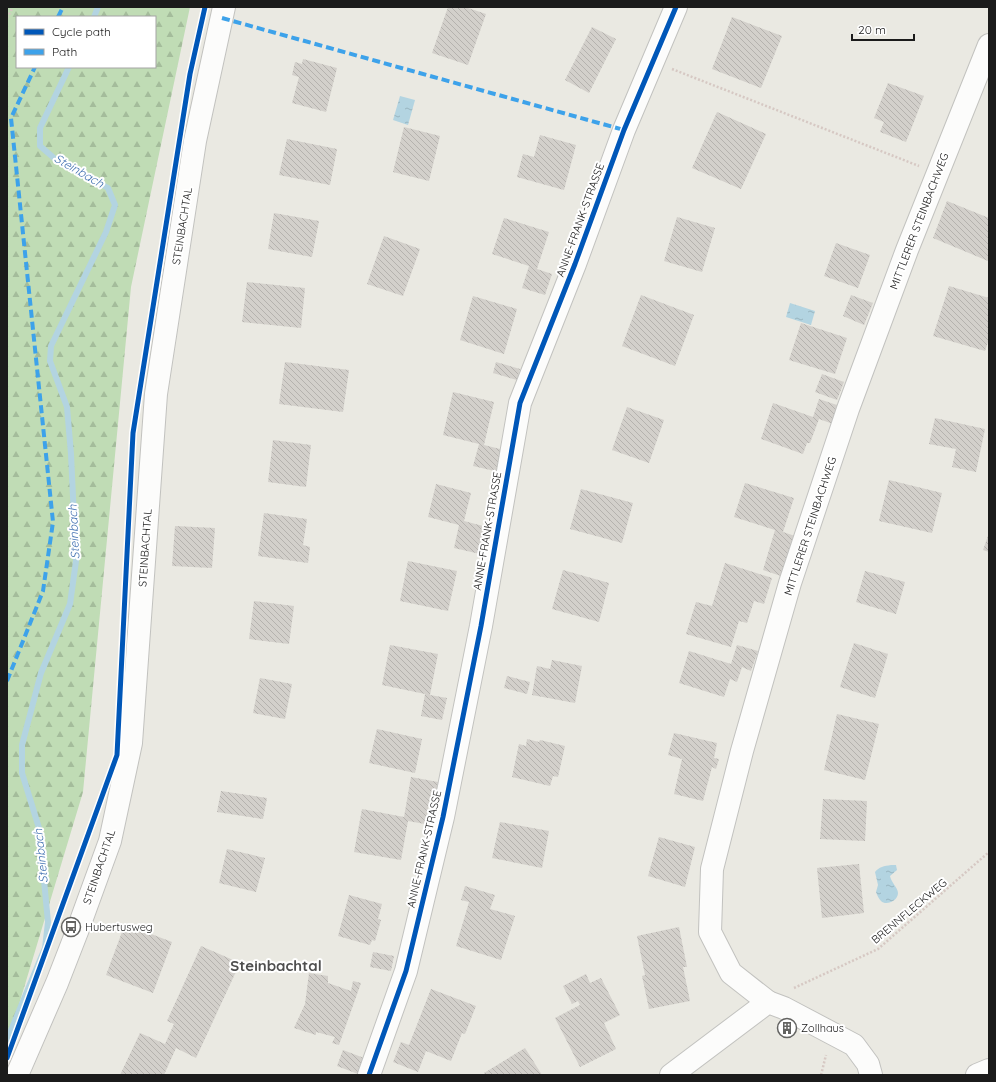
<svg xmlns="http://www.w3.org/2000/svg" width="996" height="1082" font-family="Quicksand,sans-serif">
	<defs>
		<pattern id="forest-firs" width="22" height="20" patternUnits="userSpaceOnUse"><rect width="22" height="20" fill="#c0dcb5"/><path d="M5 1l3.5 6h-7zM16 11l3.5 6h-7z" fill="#a4bc9b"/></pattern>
		<pattern id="water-ripples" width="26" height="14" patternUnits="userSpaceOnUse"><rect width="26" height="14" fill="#b3d4e1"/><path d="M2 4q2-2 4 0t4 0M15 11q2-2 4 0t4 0" fill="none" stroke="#99b5c0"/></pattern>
		<pattern id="building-back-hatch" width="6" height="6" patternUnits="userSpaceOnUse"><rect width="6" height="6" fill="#d3d0cb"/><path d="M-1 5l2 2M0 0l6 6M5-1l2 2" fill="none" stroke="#b5b2ae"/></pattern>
	</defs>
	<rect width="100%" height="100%" fill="#eae9e2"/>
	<path fill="url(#forest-firs)" fill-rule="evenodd" d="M 7,7 L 190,7 L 131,287 L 83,792 L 14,1021 L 7,1037 ZM 17,17 L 155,17 L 155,67 L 17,67 Z"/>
	<g fill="url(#water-ripples)">
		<polygon points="400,96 415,100 408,125 393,120"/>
		<polygon points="790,303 815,311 811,325 786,317"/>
		<path d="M 891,865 L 896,865 L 897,870 L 890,876 C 891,882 898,888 898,893 C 898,901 886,906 881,901 C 879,899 877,895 876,892 L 878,885 L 875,872 C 879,867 884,866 891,865 Z"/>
	</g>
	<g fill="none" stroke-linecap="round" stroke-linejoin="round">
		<g stroke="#b3d4e1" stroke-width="6">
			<polyline points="94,17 98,7"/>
			<polyline points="7,1040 45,948 48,922 39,828 22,773 22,745 41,673 70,604 76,561 71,454 67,407 50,361 51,346 106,232 115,205 108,188 54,158 40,146 40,128 69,67"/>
		</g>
	</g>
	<g fill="url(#building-back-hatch)">
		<polygon points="448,7 465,7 486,14 468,65 432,53"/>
		<polygon points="732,17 782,36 761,88 712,69"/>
		<polygon points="592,27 616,39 589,93 565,80"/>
		<polygon points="303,59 337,68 326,112 292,103 299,77 292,75 295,62 302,64"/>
		<polygon points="888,83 924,96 906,142 880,132 884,122 874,118"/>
		<polygon points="717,112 766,134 741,189 692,168"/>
		<polygon points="404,127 440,136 429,181 393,172"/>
		<polygon points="540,135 576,145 564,190 517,177 523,154 534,157"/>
		<polygon points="287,139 337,149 330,185 279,175"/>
		<polygon points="947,201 989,218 989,258 988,261 933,238"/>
		<polygon points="274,213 319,221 312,257 268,249"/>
		<polygon points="677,217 715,228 702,272 664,261"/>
		<polygon points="504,218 549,232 537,269 552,274 545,295 522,288 529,266 492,254"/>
		<polygon points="384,236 420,249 403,296 367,284"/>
		<polygon points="836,243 870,255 858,288 824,276"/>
		<polygon points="247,282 305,288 301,328 242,322"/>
		<polygon points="949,286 989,298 989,339 985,351 933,336"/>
		<polygon points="641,295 694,315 675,366 622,346"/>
		<polygon points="851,295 873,303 864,325 843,316"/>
		<polygon points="473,296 517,309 504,354 460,340"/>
		<polygon points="801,323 847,338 835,374 789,360"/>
		<polygon points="285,362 349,370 343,412 279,404"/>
		<polygon points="496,362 520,369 517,380 493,373"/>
		<polygon points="822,374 844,382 837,400 815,392"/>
		<polygon points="453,392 494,402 484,445 504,450 499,472 473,466 479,444 443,435"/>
		<polygon points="819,399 840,406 833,424 819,419 810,443 807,443 803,454 761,439 773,403 813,417"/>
		<polygon points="627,407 664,420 649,463 612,450"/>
		<polygon points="935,418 985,429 976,472 952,467 956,449 929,444"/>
		<polygon points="273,440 311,445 306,487 268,482"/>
		<polygon points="889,480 942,493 932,533 879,521"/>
		<polygon points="745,483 794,498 783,532 795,536 784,577 763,570 775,530 734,517"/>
		<polygon points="436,484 471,493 464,521 487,527 480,554 454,548 459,525 428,517"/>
		<polygon points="581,489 633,503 622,543 570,529"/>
		<polygon points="264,513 307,519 303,545 310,547 308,563 258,556"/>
		<polygon points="175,526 215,528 212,568 172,566"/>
		<polygon points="989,533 989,552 983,550"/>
		<polygon points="408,561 457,571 448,611 400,601"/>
		<polygon points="725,563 772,578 764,604 754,601 747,623 739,621 731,647 686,634 696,602 712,606"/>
		<polygon points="563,570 609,583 599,622 552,609"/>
		<polygon points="865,571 905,582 896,614 856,602"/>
		<polygon points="254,601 294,606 289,644 249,639"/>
		<polygon points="854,643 888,654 875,698 840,687"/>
		<polygon points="390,645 438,654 430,695 447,698 442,720 421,716 425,694 382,685"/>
		<polygon points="737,645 758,651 751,671 742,667 737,682 730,679 724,697 679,683 689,651 731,664"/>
		<polygon points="552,660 582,666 575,703 532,695 537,666 550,669"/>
		<polygon points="507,676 530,682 527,694 504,688"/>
		<polygon points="260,678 292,684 285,719 253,713"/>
		<polygon points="837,714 879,724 865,780 824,770"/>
		<polygon points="377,729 422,739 415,773 369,763"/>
		<polygon points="674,733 717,743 714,758 719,759 716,769 712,767 703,801 674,794 682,759 668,755"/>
		<polygon points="527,739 539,742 540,740 565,746 558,777 553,776 550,786 512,777 519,744 526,746"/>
		<polygon points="411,777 438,782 435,799 430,798 425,824 408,821 401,860 354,852 362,809 404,817"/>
		<polygon points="221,791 267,798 263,819 217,812"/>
		<polygon points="823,799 867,801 865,841 820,839"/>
		<polygon points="500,822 549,831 542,868 492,858"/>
		<polygon points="659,837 695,847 685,887 648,876"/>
		<polygon points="227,849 265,858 256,892 219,883"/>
		<polygon points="859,864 864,913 822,918 817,868"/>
		<polygon points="465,886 495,895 490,909 515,916 501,960 456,946 469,902 461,900"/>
		<polygon points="349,895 382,904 378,919 381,920 375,941 372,940 370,945 338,936"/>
		<polygon points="125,924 172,942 153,993 106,975"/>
		<polygon points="679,927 687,967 683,967 690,1001 649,1009 642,976 645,975 637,936"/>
		<polygon points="201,946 240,963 196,1058 176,1048 164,1075 120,1075 140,1033 165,1044 174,1024 167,1021"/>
		<polygon points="373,952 394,956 391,971 370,967"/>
		<polygon points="309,973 328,976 328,983 351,991 353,981 361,983 339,1045 332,1043 335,1037 316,1032 316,1035 294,1028 305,1004"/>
		<polygon points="586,974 590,983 601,978 620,1015 604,1023 616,1049 580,1067 555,1018 580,1005 578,1001 572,1004 563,986"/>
		<polygon points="431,989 476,1006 465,1034 462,1033 451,1061 426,1051 418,1072 393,1062 401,1042 409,1045"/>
		<polygon points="783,1020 796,1027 791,1036 778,1029"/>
		<polygon points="525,1048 542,1075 485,1075 484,1073"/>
		<polygon points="343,1050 364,1058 358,1074 337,1066"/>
	</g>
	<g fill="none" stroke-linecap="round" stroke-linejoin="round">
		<defs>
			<g id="minor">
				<polyline points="768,1002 731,973 710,932 712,869 742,751 790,583 848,409 907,250 989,45"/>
				<polyline points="17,1075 57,983 78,929 110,841 131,743 156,394 195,141 224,7"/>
				<polyline points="369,1075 406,971 443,817 481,626 520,403 575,264 624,130 676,7"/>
				<polyline points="671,1075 768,1002 784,1008 854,1045 868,1064 871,1075"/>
				<polyline points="977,1075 989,1070"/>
			</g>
		</defs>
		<use href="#minor" stroke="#c2c2bf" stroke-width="24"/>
		<g stroke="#d6c8c3" stroke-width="2.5" stroke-dasharray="2 2" stroke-linecap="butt">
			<polyline points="7,18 13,7"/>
			<polyline points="672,69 919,166"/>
			<polyline points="794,988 878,949 989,852"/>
			<polyline points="821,1075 826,1055"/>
		</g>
		<use href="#minor" stroke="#fcfcfb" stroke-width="22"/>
		<g stroke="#3da2ea" stroke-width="4" stroke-dasharray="8 4" stroke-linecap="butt">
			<polyline points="58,17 63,7"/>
			<polyline points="222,18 624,130"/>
			<polyline points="7,681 43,591 53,522 11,118 35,67"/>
		</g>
		<defs>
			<g id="cycleway">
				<polyline points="7,1058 117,755 133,433 190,74 205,7"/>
				<polyline points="369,1075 406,971 443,817 481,626 520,403 575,264 624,130 676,7"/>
			</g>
		</defs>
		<use href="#cycleway" stroke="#fff" stroke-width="8"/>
		<use href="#cycleway" stroke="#0057b8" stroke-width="5"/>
	</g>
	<defs>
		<symbol id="bus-ring" viewBox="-11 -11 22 22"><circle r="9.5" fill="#fff" stroke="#636361" stroke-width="1.5"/><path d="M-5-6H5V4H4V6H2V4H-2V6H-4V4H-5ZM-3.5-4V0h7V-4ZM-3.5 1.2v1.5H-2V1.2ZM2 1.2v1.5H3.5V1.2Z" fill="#636361"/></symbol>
		<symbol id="building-ring" viewBox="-11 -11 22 22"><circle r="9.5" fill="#fff" stroke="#636361" stroke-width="1.5"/><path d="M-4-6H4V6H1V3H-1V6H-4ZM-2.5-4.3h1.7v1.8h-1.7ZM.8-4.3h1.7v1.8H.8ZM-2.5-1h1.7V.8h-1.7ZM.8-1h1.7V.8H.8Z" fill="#636361"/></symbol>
	</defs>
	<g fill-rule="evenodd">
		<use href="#bus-ring" x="60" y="916" width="22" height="22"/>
		<use href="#building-ring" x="776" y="1017" width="22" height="22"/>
	</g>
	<g text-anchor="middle" stroke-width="4" stroke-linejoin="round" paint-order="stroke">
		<g font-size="11" fill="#1b1b1b" stroke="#fff">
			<text transform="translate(580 220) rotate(-70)" y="4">ANNE-FRANK-STRASSE</text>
			<text transform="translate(919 221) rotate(-69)" y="4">MITTLERER STEINBACHWEG</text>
			<text transform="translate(182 226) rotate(-81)" y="4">STEINBACHTAL</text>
			<text transform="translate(810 526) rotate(-72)" y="4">MITTLERER STEINBACHWEG</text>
			<text transform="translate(487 531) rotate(-80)" y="4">ANNE-FRANK-STRASSE</text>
			<text transform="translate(145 548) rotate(-86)" y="4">STEINBACHTAL</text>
			<text transform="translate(424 849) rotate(-77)" y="4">ANNE-FRANK-STRASSE</text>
			<text transform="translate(99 867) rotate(-71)" y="4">STEINBACHTAL</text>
			<text transform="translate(909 911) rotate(-40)" y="4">BRENNFLECKWEG</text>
		</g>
		<g font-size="11" fill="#1b1b1b" stroke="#fff" text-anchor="start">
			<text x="85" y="931">Hubertusweg</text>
			<text x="801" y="1032">Zollhaus</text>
		</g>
		<g font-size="12" font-style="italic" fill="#4170b1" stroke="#fff">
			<text transform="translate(79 171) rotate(30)" y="4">Steinbach</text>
			<text transform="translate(74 532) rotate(-93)" y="4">Steinbach</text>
			<text transform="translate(41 856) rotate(-96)" y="4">Steinbach</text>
		</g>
		<g font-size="15" font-weight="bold" fill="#4e4e4e" stroke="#fff">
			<text x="276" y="971">Steinbachtal</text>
		</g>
	</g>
	<rect width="996" height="1082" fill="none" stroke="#1b1b1b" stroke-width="16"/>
	<rect x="16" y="16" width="140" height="52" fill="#ffffff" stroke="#a4a4a4"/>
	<rect x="24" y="29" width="20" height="6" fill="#0057b8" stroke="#a4a4a4"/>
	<text x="52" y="36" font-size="12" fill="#1b1b1b">Cycle path</text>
	<rect x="24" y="49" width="20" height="6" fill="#3da2ea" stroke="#a4a4a4"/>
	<text x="52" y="56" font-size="12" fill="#1b1b1b">Path</text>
	<path d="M852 34v6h62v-6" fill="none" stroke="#1b1b1b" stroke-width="2"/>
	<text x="858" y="34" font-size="12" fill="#1b1b1b" stroke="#ffffff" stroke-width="3" paint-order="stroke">20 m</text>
</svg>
